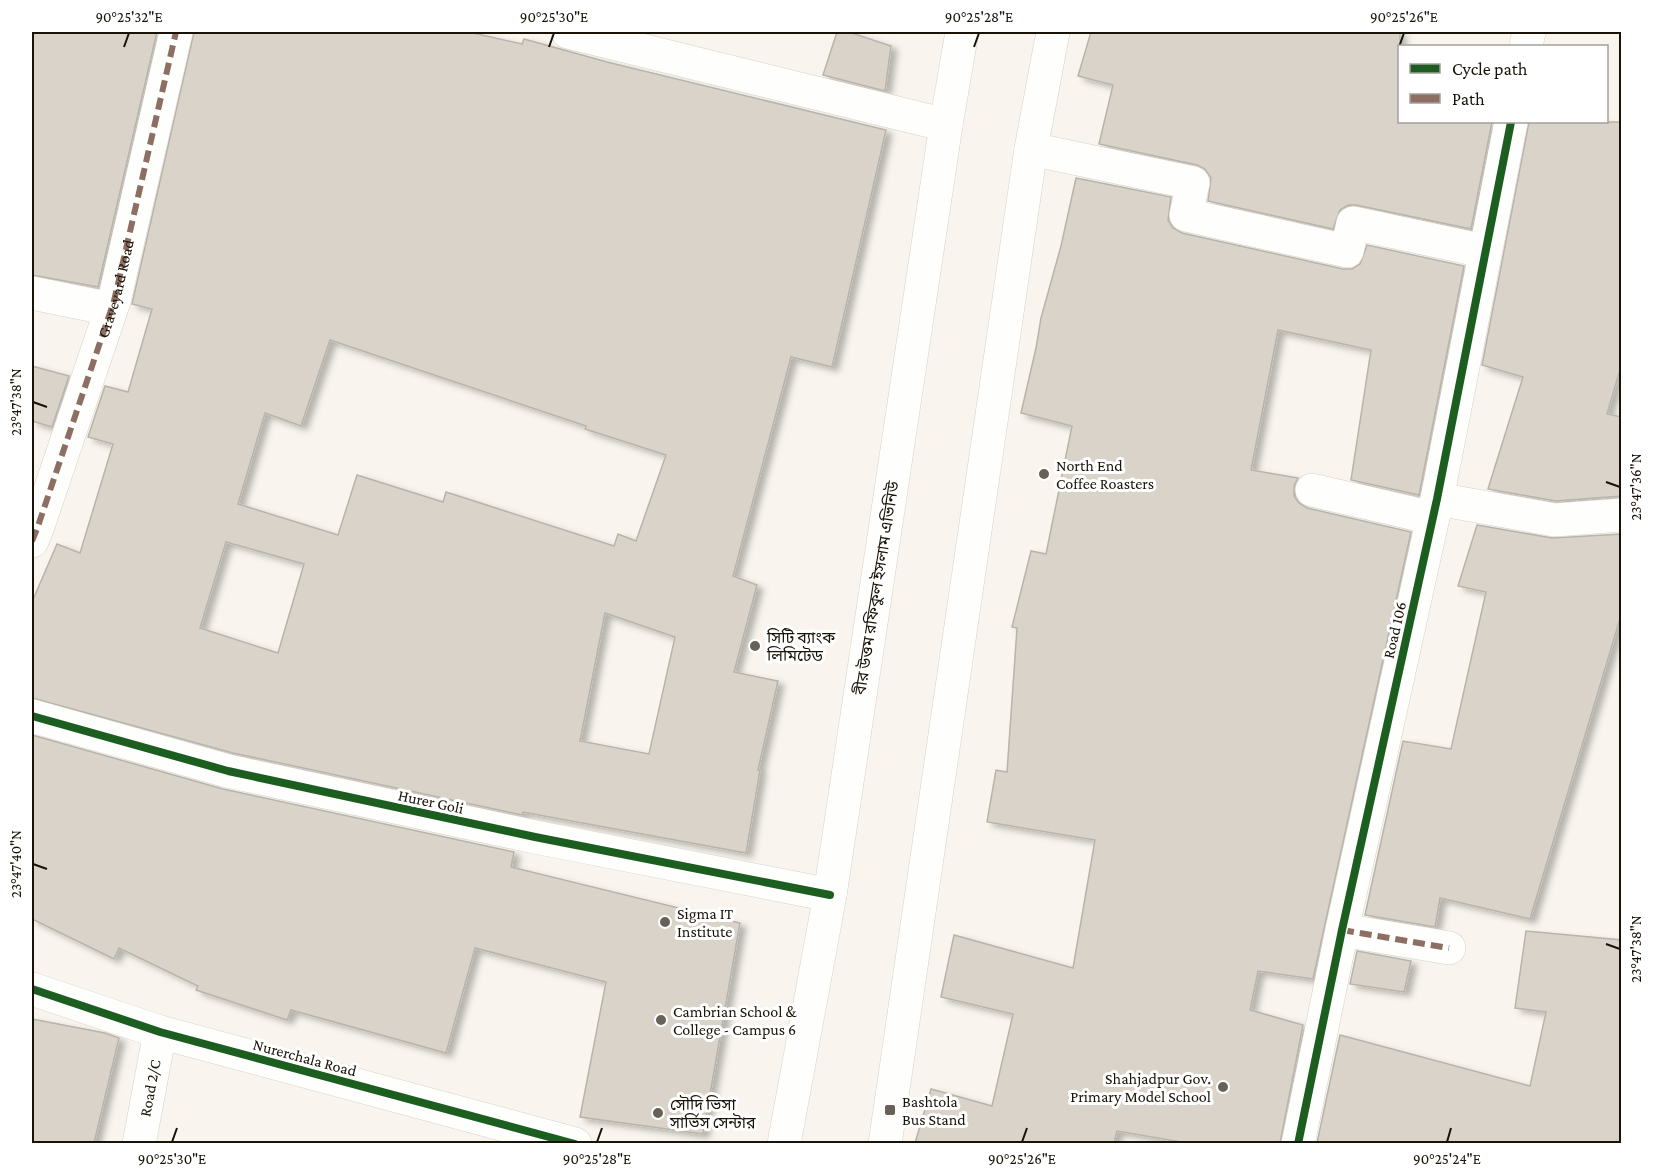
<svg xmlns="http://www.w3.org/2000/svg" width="1653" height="1175" font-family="'Crimson Pro','Noto Sans Bengali',serif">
	<defs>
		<filter id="shadow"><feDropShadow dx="6" dy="4" stdDeviation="3" flood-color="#0004"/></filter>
	</defs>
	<rect width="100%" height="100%" fill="#f9f5ee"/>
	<g fill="#d9d3ca" stroke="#b9b4ab" stroke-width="1.5" fill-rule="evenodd" filter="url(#shadow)">
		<polygon points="32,32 157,32 98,287 32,275"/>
		<path d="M 194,32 L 469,32 L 522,44 L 524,39 L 607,62 L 886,130 L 832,367 L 791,357 L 733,576 L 757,585 L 734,672 L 778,681 L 758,770 L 760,770 L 746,853 L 523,812 L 522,815 L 233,753 L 32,698 L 32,602 L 57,544 L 80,553 L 113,444 L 88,437 L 105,386 L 128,392 L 152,309 L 132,304 ZM 330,340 L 586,426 L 585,429 L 666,455 L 636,541 L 618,534 L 614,546 L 446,492 L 443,502 L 357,475 L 338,535 L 238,504 L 265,413 L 301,426 ZM 226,542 L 304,564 L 278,653 L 200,628 ZM 605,613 L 675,637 L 649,754 L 580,741 Z"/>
		<polygon points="837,32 849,32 891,46 885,91 823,75"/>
		<polygon points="1091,32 1400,32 1400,122 1492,122 1471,229 1356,205 1348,205 1340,210 1333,229 1208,201 1211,178 1205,169 1197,165 1099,144 1113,85 1078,76"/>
		<polygon points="1529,122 1622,122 1622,363 1607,414 1622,417 1622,496 1556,501 1488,489 1523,377 1482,365"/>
		<polygon points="1076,178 1171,197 1168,220 1173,228 1182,233 1343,269 1352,269 1360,264 1367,245 1464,266 1419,495 1351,480 1371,350 1278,330 1251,470 1298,478 1294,486 1294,496 1299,503 1307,508 1411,532 1313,979 1258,971 1250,1010 1303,1025 1280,1143 1187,1143 1117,1131 1114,1143 915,1143 931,1089 992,1106 1013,1014 941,997 954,935 1073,968 1095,840 987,822 996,770 1007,772 1017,628 1012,627 1031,551 1046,554 1072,426 1021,413 1036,348 1041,318 1061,246"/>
		<polygon points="32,366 69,376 52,427 32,421"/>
		<polygon points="1477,525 1552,538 1622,534 1622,612 1530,919 1440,898 1435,927 1365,915 1403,741 1451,749 1486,592 1458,586"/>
		<polygon points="32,735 223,789 514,852 511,867 740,923 703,1134 580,1117 606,982 475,948 446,1053 291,1010 287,1020 196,990 198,986 119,948 114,959 32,919"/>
		<polygon points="1526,931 1622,940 1622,1143 1317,1143 1340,1035 1530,1086 1546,1012 1515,1008"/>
		<polygon points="1357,951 1411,961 1404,992 1350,984"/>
		<polygon points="32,1019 105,1033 119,1038 94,1143 32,1143"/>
	</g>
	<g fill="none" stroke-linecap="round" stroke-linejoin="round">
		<defs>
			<g id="minor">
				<polyline points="568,32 946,125"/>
				<polyline points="1526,46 1529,32"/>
				<polyline points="1031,149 1193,183 1186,215 1347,251 1353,223 1484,251"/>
				<polyline points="32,293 111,309"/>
				<polyline points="1312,490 1433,518"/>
				<polyline points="1437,499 1555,520 1622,515"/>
				<path id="s1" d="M 32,541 L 37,529 L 114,301 L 176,32"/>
				<polyline points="32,716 228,771 535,837 830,895"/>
				<polyline points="1342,930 1449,948"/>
				<polyline points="32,989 160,1032 575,1144"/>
				<path id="s2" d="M 139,1144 L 160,1032"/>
				<polyline points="1298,1144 1342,930 1437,499 1511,122"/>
			</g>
			<g id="major">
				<polyline points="784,1144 830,895 946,125 962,32"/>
				<polyline points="885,1144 1031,149 1053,32"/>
			</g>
		</defs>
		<use href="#minor" stroke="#d7d1c8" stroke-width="34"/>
		<use href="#major" stroke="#d7d1c8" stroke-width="34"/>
		<use href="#minor" stroke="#fefefc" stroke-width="33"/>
		<use href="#major" stroke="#fefefc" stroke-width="33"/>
		<g stroke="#8d6e63" stroke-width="6" stroke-dasharray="12 6" stroke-linecap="butt">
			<polyline points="32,541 37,529 114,301 176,32"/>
			<polyline points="1342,930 1449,948"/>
		</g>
		<defs>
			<g id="cycleway">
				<polyline points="32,716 228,771 535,837 830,895"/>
				<polyline points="32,989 160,1032 575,1144"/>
				<polyline points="1298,1144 1342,930 1437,499 1511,122"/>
			</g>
		</defs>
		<use href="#cycleway" stroke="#fff" stroke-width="11"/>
		<use href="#cycleway" stroke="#1b5e20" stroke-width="8"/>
	</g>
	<path fill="none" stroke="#191207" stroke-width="2" d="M 124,47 L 129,33M 549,47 L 554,33M 974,47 L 979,33M 1399,47 L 1404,33M 33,402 L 47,407M 1606,482 L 1620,487M 33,864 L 47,869M 1606,944 L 1620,949M 172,1142 L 177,1128M 597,1142 L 602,1128M 1022,1142 L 1027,1128M 1447,1142 L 1451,1128"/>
	<g fill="#676158" stroke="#fff" stroke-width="2">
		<circle cx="1044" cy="474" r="6"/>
		<circle cx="755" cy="646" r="6"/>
		<circle cx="665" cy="922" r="6"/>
		<circle cx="661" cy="1020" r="6"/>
		<circle cx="1223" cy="1087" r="6"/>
		<rect x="884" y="1104" width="12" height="12" rx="3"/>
		<circle cx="658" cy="1113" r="6"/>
	</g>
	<g text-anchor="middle" stroke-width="6" stroke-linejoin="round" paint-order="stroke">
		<g font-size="16" fill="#191207" stroke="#fff">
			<text dy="6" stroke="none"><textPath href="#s1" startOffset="266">Graveyard Road</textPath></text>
			<text transform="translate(876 588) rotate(-81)" y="6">বীর উত্তম রফিকুল ইসলাম এভিনিউ</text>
			<text transform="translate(1394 630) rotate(-77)" y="6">Road 106</text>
			<text transform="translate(431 801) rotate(12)" y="6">Hurer Goli</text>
			<text transform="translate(305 1057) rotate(15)" y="6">Nurerchala Road</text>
			<text dy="6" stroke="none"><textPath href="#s2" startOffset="57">Road 2/C</textPath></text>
		</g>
		<g font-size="16" fill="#191207" stroke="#fff" text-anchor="start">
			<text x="1056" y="471">North End<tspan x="1056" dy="18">Coffee Roasters</tspan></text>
			<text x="767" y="643">সিটি ব্যাংক<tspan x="767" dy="18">লিমিটেড</tspan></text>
			<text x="677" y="919">Sigma IT<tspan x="677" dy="18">Institute</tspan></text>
			<text x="673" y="1017">Cambrian School &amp;<tspan x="673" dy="18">College - Campus 6</tspan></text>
			<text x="1211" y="1084" text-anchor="end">Shahjadpur Gov.<tspan x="1211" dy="18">Primary Model School</tspan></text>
			<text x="902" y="1107">Bashtola<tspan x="902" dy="18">Bus Stand</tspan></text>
			<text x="670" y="1110">সৌদি ভিসা<tspan x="670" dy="18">সার্ভিস সেন্টার</tspan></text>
		</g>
	</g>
	<rect width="1653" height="1175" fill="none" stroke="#ffffff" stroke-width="66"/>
	<rect x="1398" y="45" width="210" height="78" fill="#ffffff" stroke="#a3a09c" stroke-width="1.5"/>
	<rect x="1410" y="64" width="30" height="9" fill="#1b5e20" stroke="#a3a09c" stroke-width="1.5"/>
	<text x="1452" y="75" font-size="18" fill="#191207">Cycle path</text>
	<rect x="1410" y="94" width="30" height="9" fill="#8d6e63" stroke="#a3a09c" stroke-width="1.5"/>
	<text x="1452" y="105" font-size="18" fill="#191207">Path</text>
	<rect x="33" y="33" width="1587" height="1109" fill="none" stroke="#191207" stroke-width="2"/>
	<g font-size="15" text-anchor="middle" fill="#191207">
		<text x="129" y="22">90°25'32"E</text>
		<text x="554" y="22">90°25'30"E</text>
		<text x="979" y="22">90°25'28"E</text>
		<text x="1404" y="22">90°25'26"E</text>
		<text transform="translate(16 402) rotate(-90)" y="5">23°47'38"N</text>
		<text transform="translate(1636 487) rotate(-90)" y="5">23°47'36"N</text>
		<text transform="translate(16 864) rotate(-90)" y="5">23°47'40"N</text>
		<text transform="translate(1636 949) rotate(-90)" y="5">23°47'38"N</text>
		<text x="172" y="1164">90°25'30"E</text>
		<text x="597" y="1164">90°25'28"E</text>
		<text x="1022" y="1164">90°25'26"E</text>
		<text x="1447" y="1164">90°25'24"E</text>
	</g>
</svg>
